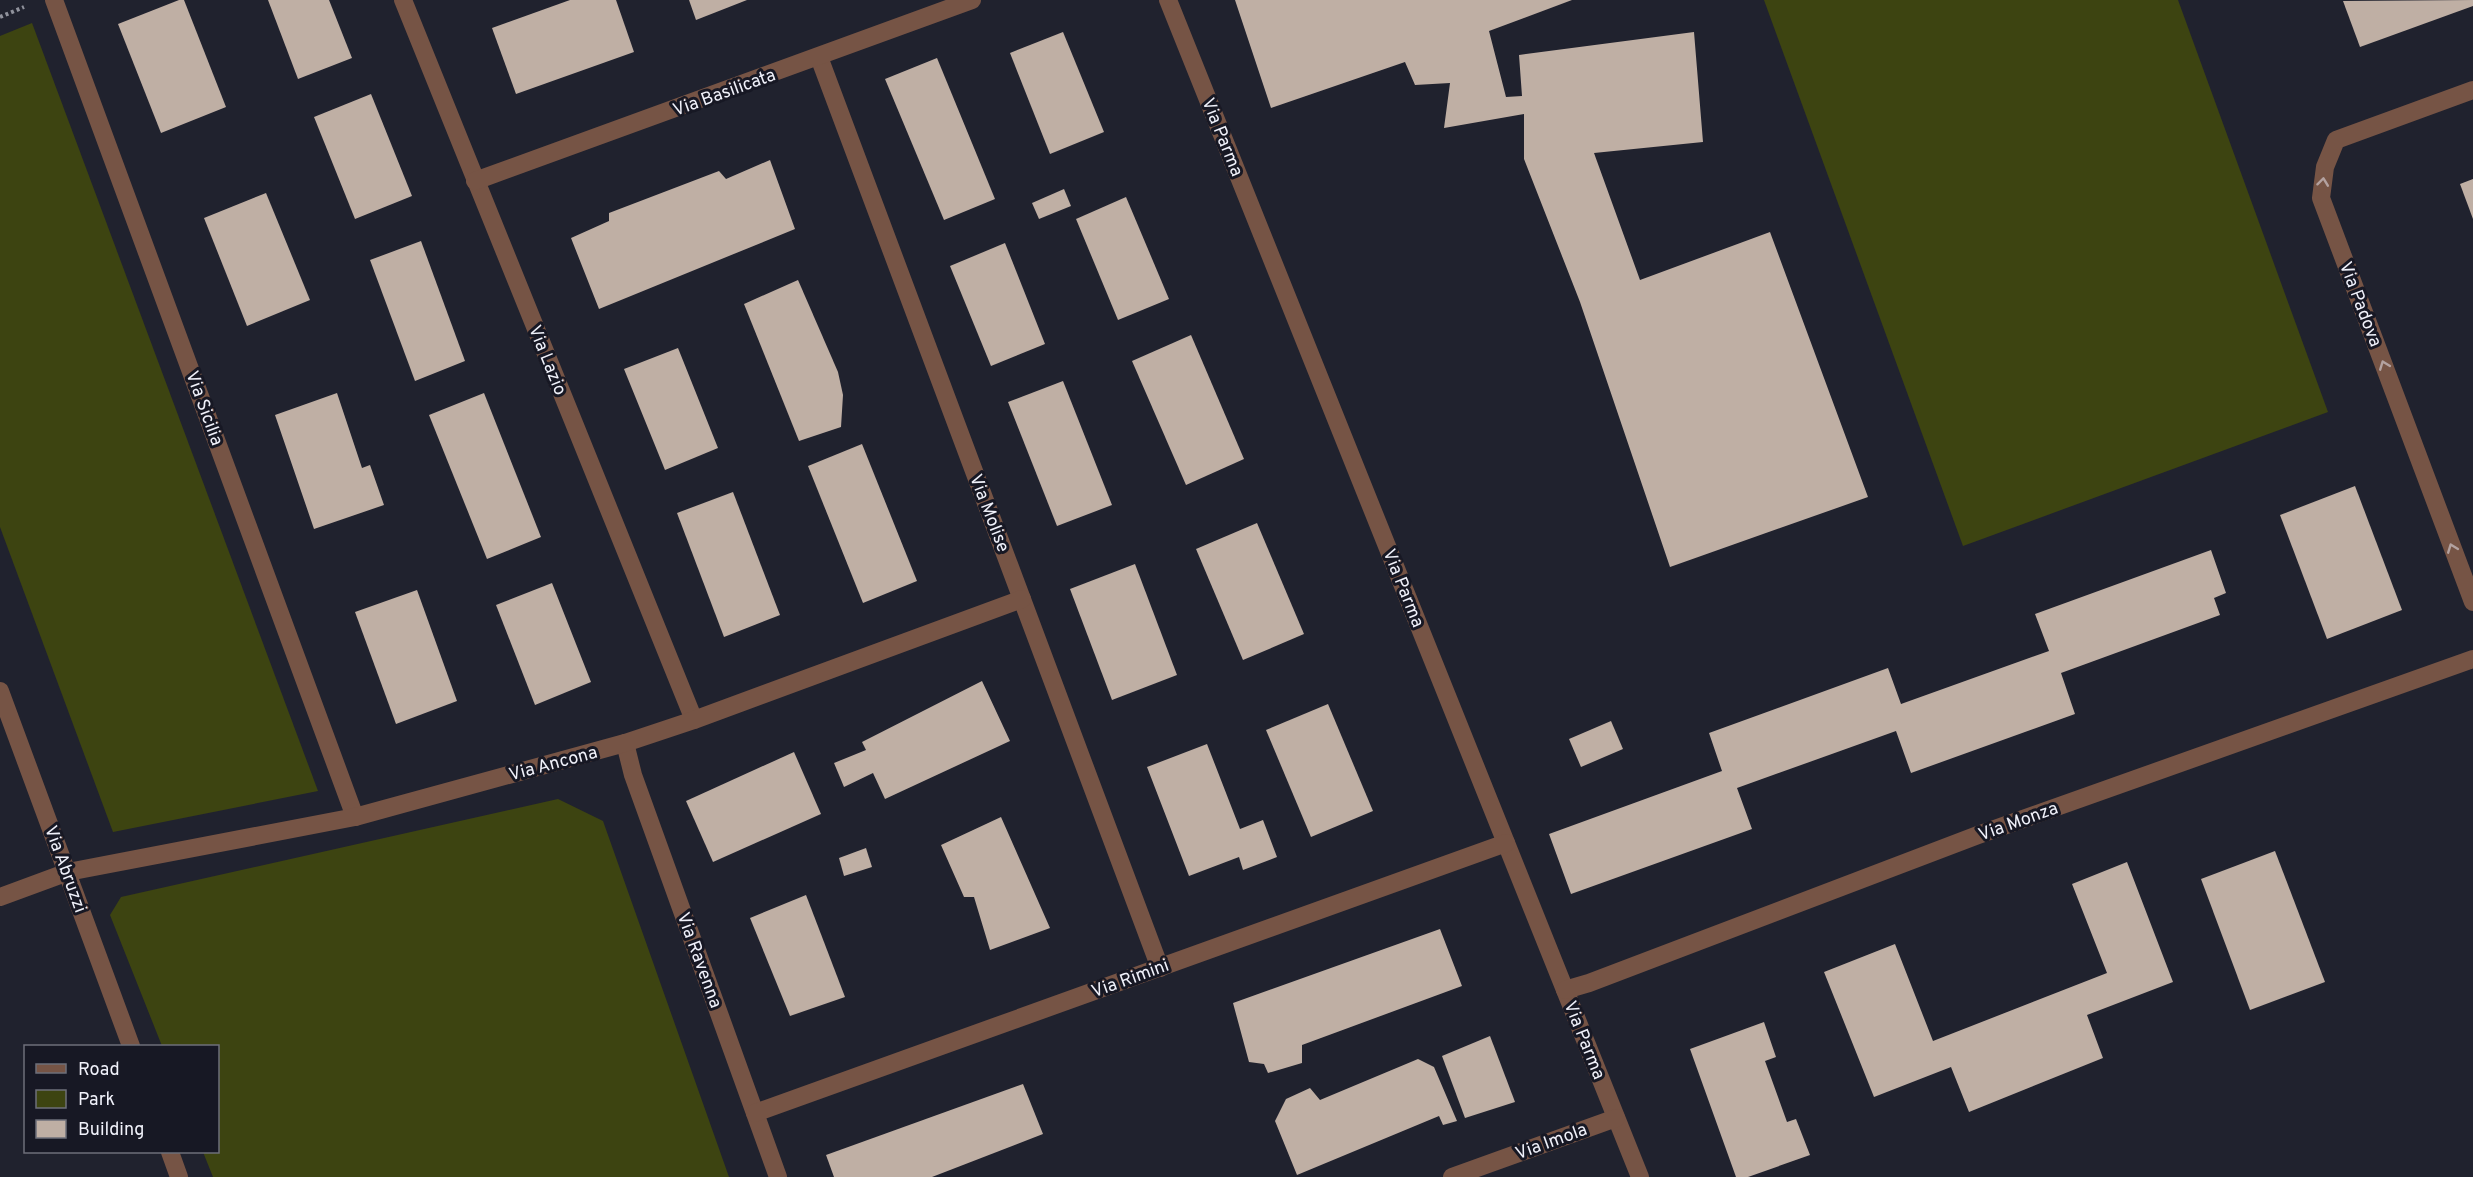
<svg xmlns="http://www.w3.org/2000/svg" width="2473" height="1177" font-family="Overpass,sans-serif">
	<rect width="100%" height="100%" fill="#20222e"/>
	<g fill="#3d4411">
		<polygon points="1764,0 2178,0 2328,412 1963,546"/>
		<polygon points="32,23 318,791 113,832 0,527 0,36"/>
		<polygon points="558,799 603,821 729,1177 213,1177 203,1152 218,1152 218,1046 162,1046 110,915 121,897"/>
	</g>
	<g fill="#bfafa4">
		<polygon points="179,0 184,0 226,107 161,133 118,24"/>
		<polygon points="268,0 329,0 352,58 298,79"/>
		<polygon points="570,0 616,0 634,52 516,94 492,28"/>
		<polygon points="689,0 747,0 696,20"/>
		<polygon points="1235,0 1572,0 1489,31 1506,97 1522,96 1519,55 1694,32 1703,142 1594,153 1640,280 1770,232 1868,497 1670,567 1580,302 1524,159 1524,114 1444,128 1450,83 1415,85 1405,62 1271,108"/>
		<polygon points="2473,0 2473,6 2360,47 2343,1"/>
		<polygon points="1063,32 1104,132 1050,154 1010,53"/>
		<polygon points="937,58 995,199 944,220 885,79"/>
		<polygon points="371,94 412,196 355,219 314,117"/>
		<polygon points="770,160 795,229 599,309 571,238 609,221 609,213 719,171 726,179"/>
		<polygon points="2473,179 2473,219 2460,184"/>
		<polygon points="1064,189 1071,206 1039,219 1032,203"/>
		<polygon points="266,193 310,300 247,326 204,218"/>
		<polygon points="1126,197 1169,299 1118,320 1076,219"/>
		<polygon points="421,241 465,361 415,381 370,260"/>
		<polygon points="1005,243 1045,344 991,366 950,266"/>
		<polygon points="798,280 838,372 843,395 841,427 799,441 744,304"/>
		<polygon points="1191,335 1244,459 1186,485 1132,361"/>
		<polygon points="678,348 718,448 665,470 624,369"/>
		<polygon points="1063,381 1112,505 1057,526 1008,402"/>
		<polygon points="337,393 362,468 370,465 384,505 314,529 275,415"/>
		<polygon points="484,393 541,537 487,559 429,415"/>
		<polygon points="862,444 917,581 863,603 808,466"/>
		<polygon points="2355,486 2402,610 2327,639 2280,515"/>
		<polygon points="733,492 780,615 724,637 677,513"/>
		<polygon points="1257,523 1304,634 1243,660 1196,549"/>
		<polygon points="2211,550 2226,593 2214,598 2220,615 2061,673 2075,714 1911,773 1896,731 1737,788 1752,829 1571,894 1549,834 1722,771 1709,733 1888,668 1901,704 2049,651 2035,614"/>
		<polygon points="1135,564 1177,675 1112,700 1070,589"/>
		<polygon points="552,583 591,682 535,705 496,605"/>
		<polygon points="417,590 457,701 396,724 355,612"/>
		<polygon points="982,681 1010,741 885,799 873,773 844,787 834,763 866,750 862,742"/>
		<polygon points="1328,704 1373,811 1311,837 1266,730"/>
		<polygon points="1611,721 1623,749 1581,767 1569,739"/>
		<polygon points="1207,744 1240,829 1263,820 1277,857 1243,870 1239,857 1189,876 1147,767"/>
		<polygon points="794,752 821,814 713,862 686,801"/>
		<polygon points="1001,817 1050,928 990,950 974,897 964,897 941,845"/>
		<polygon points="866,848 872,867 844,876 839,858"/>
		<polygon points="2275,851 2325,982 2250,1010 2201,879"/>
		<polygon points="2127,862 2173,982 2087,1015 2103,1058 1969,1112 1951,1067 1874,1097 1824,972 1895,944 1933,1041 2107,973 2072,884"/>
		<polygon points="806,895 845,997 790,1016 750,918"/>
		<polygon points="1440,929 1462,986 1302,1045 1302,1063 1268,1073 1264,1064 1249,1062 1233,1003"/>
		<polygon points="1764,1022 1776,1057 1765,1061 1787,1122 1796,1119 1810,1155 1748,1177 1736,1177 1690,1049"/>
		<polygon points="1490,1036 1515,1102 1465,1118 1442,1056"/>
		<polygon points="1418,1059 1434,1067 1457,1121 1443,1125 1439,1116 1297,1175 1275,1121 1286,1099 1310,1088 1320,1100"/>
		<polygon points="1023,1084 1043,1134 932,1177 834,1177 826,1155"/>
	</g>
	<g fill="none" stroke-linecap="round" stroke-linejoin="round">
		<polyline stroke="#90929c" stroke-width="4" stroke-dasharray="3 3" stroke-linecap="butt" points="0,17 24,7"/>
		<g stroke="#765445" stroke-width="18">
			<polyline points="54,0 355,817"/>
			<polyline points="403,0 694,720"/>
			<polyline points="1168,0 1640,1177"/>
			<polyline points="819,57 1160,968"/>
			<polyline points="2473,90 2336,140 2325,167 2321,198 2473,602"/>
			<polyline points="475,181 972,0"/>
			<polyline points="0,691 131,1046"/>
			<polyline points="625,743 633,775 778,1177"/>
			<polyline points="0,897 68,872 355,817 625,743 694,720 1022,599"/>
			<polyline points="1565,990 1589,983 1978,835 2473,659"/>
			<polyline points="755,1113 1506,843"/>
			<polyline points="170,1152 179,1177"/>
			<polyline points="1452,1177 1616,1118"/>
		</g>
	</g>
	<defs><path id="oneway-chevron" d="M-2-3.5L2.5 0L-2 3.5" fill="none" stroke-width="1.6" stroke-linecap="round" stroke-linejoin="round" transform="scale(1.5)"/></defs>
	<g stroke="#b3a2a0">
		<use href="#oneway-chevron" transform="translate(2323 182) rotate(-83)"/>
		<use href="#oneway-chevron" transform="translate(2384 365) rotate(-111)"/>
		<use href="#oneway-chevron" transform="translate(2452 548) rotate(-111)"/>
	</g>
	<g text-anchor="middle" stroke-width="6" stroke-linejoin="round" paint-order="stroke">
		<g font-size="18" fill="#f0f1fa" stroke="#171824">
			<text transform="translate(724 92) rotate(-20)" y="6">Via Basilicata</text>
			<text transform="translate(1223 137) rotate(68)" y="6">Via Parma</text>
			<text transform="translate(2361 304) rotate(69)" y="6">Via Padova</text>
			<text transform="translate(548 360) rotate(68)" y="6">Via Lazio</text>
			<text transform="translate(205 408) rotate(70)" y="6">Via Sicilia</text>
			<text transform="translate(990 513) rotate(69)" y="6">Via Molise</text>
			<text transform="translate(1404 588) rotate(68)" y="6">Via Parma</text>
			<text transform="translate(553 763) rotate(-15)" y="6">Via Ancona</text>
			<text transform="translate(2018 821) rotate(-20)" y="6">Via Monza</text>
			<text transform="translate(66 869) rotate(70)" y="6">Via Abruzzi</text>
			<text transform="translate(700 960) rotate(70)" y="6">Via Ravenna</text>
			<text transform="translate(1130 978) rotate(-20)" y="6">Via Rimini</text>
			<text transform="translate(1585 1040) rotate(68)" y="6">Via Parma</text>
			<text transform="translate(1551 1141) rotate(-20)" y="6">Via Imola</text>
		</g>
	</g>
	<rect x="24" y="1045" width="195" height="108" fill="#171824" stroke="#6e6f7a" stroke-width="1.5"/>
	<rect x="36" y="1064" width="30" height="9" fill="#765445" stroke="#6e6f7a" stroke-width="1.5"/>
	<text x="78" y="1075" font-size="18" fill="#f0f1fa">Road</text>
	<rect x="36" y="1090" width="30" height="18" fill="#3d4411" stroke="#6e6f7a" stroke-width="1.5"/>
	<text x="78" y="1105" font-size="18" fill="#f0f1fa">Park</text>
	<rect x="36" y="1120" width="30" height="18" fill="#bfafa4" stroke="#6e6f7a" stroke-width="1.5"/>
	<text x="78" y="1135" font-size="18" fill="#f0f1fa">Building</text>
</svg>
